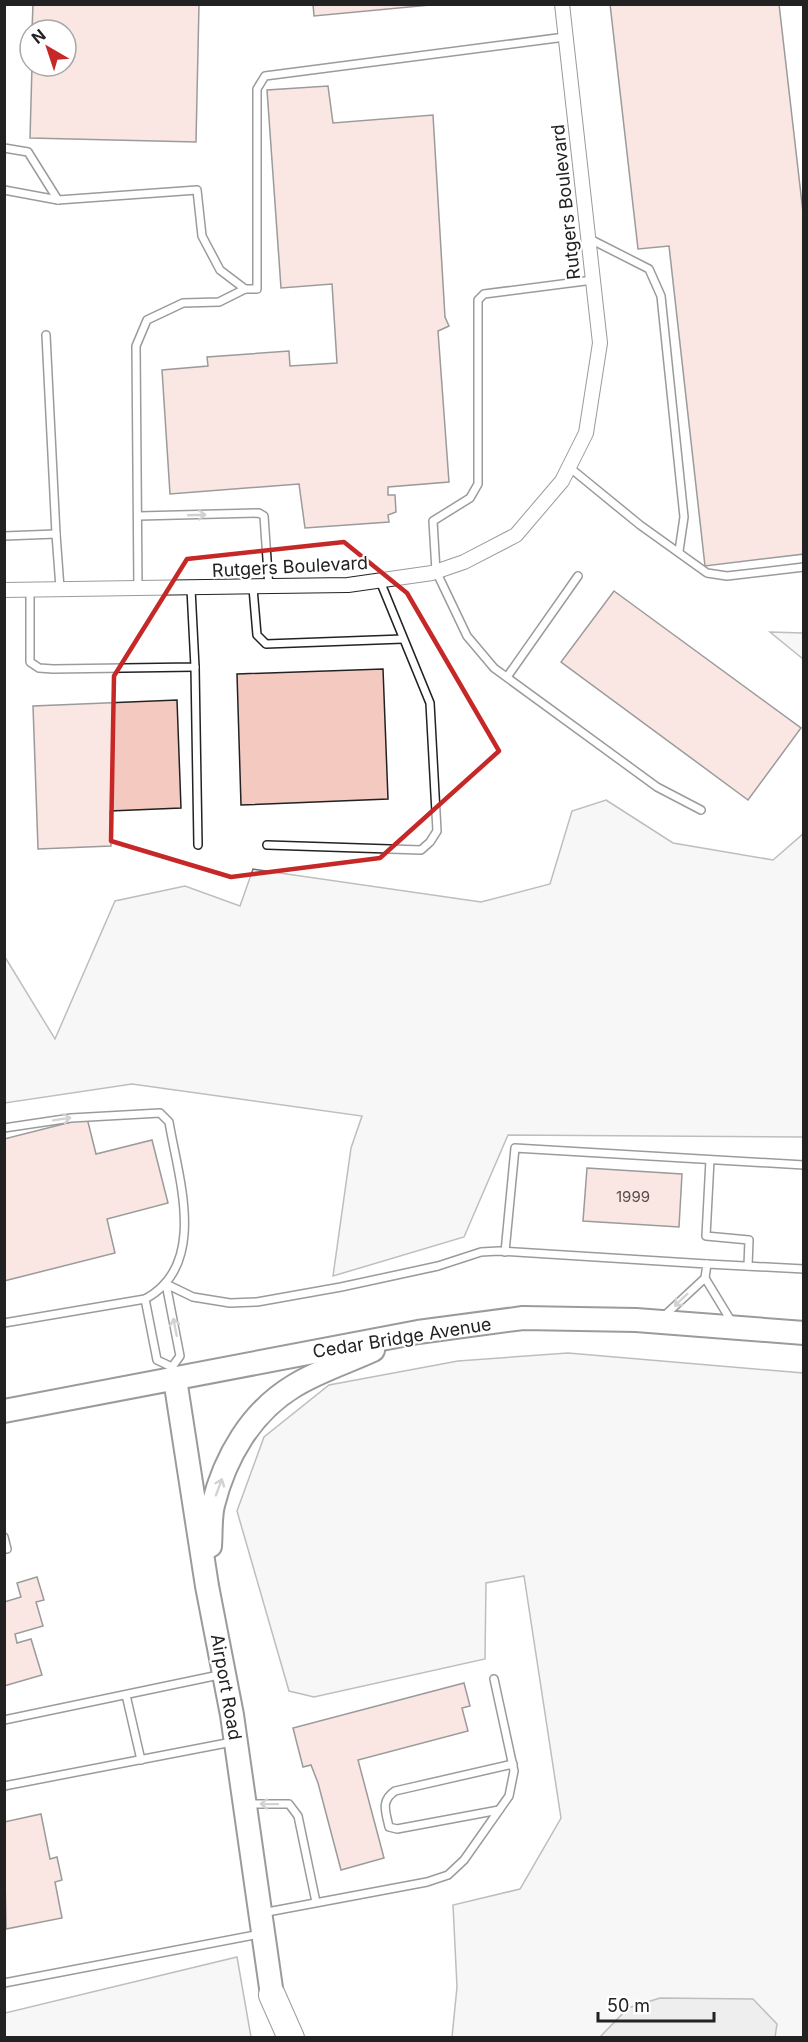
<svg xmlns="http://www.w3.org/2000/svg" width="808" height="2042" font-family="Inter,sans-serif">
	<rect width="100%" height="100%" fill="#fff"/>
	<g fill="#eee" stroke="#6f6f6f" stroke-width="1.5">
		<polygon points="770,632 803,633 803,659"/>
		<polygon points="606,800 673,843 773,860 803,834 803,1137 508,1135 464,1237 333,1276 351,1148 362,1116 132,1084 5,1103 5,957 55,1039 115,901 185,886 240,906 253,869 481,902 550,884 572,811"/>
		<polygon points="568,1353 803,1373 803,2037 452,2037 457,1987 453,1905 520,1889 561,1818 524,1576 486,1583 485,1659 314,1697 289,1691 237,1511 264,1437 329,1385 458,1361"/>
		<polygon points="237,1957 251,2037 5,2037 5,2013"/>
	</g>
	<polygon fill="#d9d9d9" stroke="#6f6f6f" stroke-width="1.5" points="660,1998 753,1999 777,2024 775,2037 600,2037 628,2008"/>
	<g fill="#f3c9c0" stroke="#222" stroke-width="1.5">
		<polygon points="33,4 199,4 196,142 30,138 32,66 66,66 66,30 32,30"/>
		<polygon points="313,4 441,4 314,16"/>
		<polygon points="610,4 779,4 804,221 804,554 705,566 669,246 638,249"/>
		<polygon points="328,86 333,123 433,115 445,317 449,326 438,331 449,482 388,487 388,495 395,495 396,512 388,515 389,522 305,528 299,484 170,494 162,370 208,366 207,357 289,351 290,366 337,363 332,284 281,288 267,90"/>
		<polygon points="614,591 801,728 748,800 561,662"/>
		<polygon points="383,669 388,799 241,805 237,674"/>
		<polygon points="177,700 181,808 110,811 111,846 38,849 33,706"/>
		<polygon points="87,1118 96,1154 152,1140 168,1203 107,1219 115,1253 4,1281 4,1139"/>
		<polygon points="587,1168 682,1174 679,1227 583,1221"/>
		<polygon points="37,1577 44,1600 36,1602 43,1626 15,1634 17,1643 31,1639 42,1675 4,1686 4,1602 21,1597 17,1583"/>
		<polygon points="464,1683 470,1706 462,1708 468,1731 358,1760 384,1858 341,1870 318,1783 311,1765 303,1767 293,1728"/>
		<polygon points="41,1814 50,1859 57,1857 62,1880 55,1882 62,1918 6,1929 4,1822"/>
	</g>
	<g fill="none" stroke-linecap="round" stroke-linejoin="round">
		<defs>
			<g id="service">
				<polyline points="4,148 28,152 58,200"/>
				<polyline points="4,190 58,200 197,190 202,236 220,270 245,289 257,289 257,89 265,76 565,37"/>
				<polyline points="588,238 649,269 661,296 684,517 679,551"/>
				<polyline points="593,280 484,294 478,300 478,484 470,498 433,521 436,571 467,636 494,668 657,787 701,810"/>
				<polyline points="46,335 56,534"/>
				<polyline points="569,467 640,525 707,573 727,576 804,567"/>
				<polyline points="139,516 259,513 264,516 269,588"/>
				<polyline points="4,536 56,534 60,588"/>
				<polyline points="253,588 257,635 266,644 403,639"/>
				<polyline points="30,589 30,662 39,668 53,669 195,667 191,589"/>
				<polyline points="138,589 136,346 147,320 183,303 219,302 245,289"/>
				<polyline points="195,667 198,845"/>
				<polyline points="507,677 578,576"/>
				<polyline points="267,845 421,850 430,842 437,831 430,703 380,581"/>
				<path d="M 4,1128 L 71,1118 L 160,1113 L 169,1122 C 178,1177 209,1265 145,1299 L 4,1323"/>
				<polyline points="710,1160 706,1236 749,1240 748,1266"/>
				<polyline points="505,1252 515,1148 804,1165"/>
				<polyline points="707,1264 804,1269"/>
				<polyline points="705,1278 733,1324"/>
				<polyline points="166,1284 193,1297 230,1303 257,1302 341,1287 438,1266 481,1252 499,1251 707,1264 705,1278 663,1317"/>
				<polyline points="166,1284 180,1356 172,1367"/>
				<polyline points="145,1299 157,1360 172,1367"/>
				<polyline points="4,1537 7,1549 4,1549"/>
				<polyline points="126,1695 141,1760"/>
				<polyline points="4,1720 219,1675"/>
				<polyline points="4,1786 232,1742"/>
				<polyline points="248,1804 289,1804 298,1816 316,1902"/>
				<path d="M 499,1810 L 397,1829 L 389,1827 C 386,1812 380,1801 395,1791 L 513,1764"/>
				<polyline points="262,1913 427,1882 448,1875 464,1860 509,1796 514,1771 494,1679"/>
				<polyline points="4,1983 260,1934"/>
			</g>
			<polyline id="minor" points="4,590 348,585 432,573 464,562 516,535 562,481 586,433 600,343 562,4"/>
			<g id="primary">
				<polyline points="175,1379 207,1586 232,1715 272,1995"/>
				<polyline points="4,1411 418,1332 523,1318 636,1320 804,1333"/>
				<path d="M 210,1546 C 211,1533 210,1517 213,1505 C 225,1457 251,1412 294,1386 C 318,1371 347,1362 373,1350"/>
			</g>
			<polyline id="motorway" points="272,1995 291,2038"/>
		</defs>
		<use href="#service" stroke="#222" stroke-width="10"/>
		<use href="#minor" stroke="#222" stroke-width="16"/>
		<use href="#primary" stroke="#222" stroke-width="26"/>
		<use href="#motorway" stroke="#222" stroke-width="28"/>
		<use href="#service" stroke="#fff" stroke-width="7"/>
		<use href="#minor" stroke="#fff" stroke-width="14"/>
		<use href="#primary" stroke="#fff" stroke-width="22"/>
		<use href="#motorway" stroke="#fff" stroke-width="26"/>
	</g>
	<defs><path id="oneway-shaft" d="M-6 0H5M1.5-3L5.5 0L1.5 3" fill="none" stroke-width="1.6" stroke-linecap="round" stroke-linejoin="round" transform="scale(1.5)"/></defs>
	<g stroke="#9c9c9c">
		<use href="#oneway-shaft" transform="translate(197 515) rotate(-2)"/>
		<use href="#oneway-shaft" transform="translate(62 1119) rotate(-9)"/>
		<use href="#oneway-shaft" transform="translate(681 1300) rotate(136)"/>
		<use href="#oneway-shaft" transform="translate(175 1327) rotate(-101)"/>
		<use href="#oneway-shaft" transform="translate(219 1487) rotate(-70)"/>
		<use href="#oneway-shaft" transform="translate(269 1804) rotate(-179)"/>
	</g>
	<path d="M0 0H808V2042H0ZM 344,542 L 407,593 L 499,751 L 380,858 L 231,877 L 111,841 L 114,676 L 187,559 Z" fill="#fff" fill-opacity=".55" fill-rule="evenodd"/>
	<path fill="none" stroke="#c62828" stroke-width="4.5" stroke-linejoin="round" d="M 344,542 L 407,593 L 499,751 L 380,858 L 231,877 L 111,841 L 114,676 L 187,559 Z"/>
	<g text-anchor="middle" stroke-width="4.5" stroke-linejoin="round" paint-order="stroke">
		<g font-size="15" fill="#564c4a">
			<text x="633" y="1202">1999</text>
		</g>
		<g font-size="18" fill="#222" stroke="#fff">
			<text transform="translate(566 202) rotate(-96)" y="6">Rutgers Boulevard</text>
			<text transform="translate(290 567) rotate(-3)" y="6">Rutgers Boulevard</text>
			<text transform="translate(402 1338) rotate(-9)" y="6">Cedar Bridge Avenue</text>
			<text transform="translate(226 1687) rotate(80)" y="6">Airport Road</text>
		</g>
	</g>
	<rect width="808" height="2042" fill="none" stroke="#222222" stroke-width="12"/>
	<g transform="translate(48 48) rotate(321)"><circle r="28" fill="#ffffff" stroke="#a7a7a7" stroke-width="1.5"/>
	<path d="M0-4.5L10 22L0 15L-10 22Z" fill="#c62828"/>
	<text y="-9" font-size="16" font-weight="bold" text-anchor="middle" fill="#222222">N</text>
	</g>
	<path d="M598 2012v9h116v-9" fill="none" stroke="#222222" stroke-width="3"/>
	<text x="607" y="2012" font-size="18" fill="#222222" stroke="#ffffff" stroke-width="4.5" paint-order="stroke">50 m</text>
</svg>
